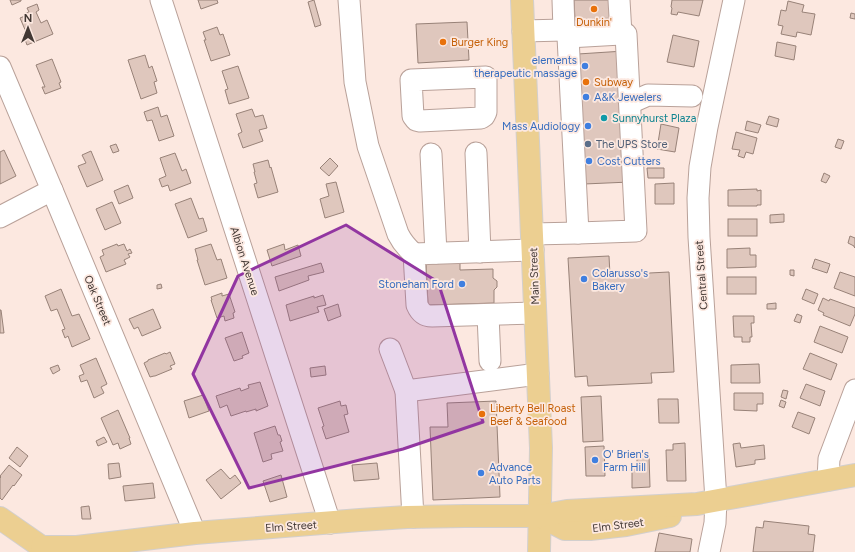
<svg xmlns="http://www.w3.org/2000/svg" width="855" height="552" font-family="Figtree,sans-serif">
	<rect width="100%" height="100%" fill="#fce8e0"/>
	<g fill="#dfc7bd" stroke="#988278">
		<polygon points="10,0 21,0 21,1 12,5"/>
		<polygon points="198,0 217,0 218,3 201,9"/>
		<polygon points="314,0 321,25 315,27 308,2"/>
		<polygon points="574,0 613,0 614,18 575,20"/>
		<polygon points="672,0 703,0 699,16 678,12 677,15 671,14 672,8 671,7"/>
		<polygon points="788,1 804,5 802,12 815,14 811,35 797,32 796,37 781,34 783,26 778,25 781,10 786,11"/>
		<polygon points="37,4 39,10 36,12 41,23 47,20 53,34 27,45 23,34 26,32 20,18 25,16 24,14 29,12 27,8"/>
		<polygon points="851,13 855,14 855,19 850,18"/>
		<polygon points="467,22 469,60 418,63 416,24"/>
		<polygon points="217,27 220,35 223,34 230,55 211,61 204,40 206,40 203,32"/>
		<polygon points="673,35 699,41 694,67 667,62"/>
		<polygon points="777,42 796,46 794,60 775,56"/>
		<polygon points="624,51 630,182 584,184 578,54"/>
		<polygon points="145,55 149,68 152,66 157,81 154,82 157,93 141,99 128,60"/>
		<polygon points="52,59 61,82 59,83 61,88 45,94 42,87 45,87 36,65"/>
		<polygon points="238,66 249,98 229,104 225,90 228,89 222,71"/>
		<polygon points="158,107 161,117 167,115 174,136 159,141 152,120 147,121 144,112"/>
		<polygon points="252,109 255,117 263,115 267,128 259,130 263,141 243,148 238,134 242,132 236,114"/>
		<polygon points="769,116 779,119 777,127 766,124"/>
		<polygon points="747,121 761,125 758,133 745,130"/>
		<polygon points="661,124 679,128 675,152 657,149"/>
		<polygon points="736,132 757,138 753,154 746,152 744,158 738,156 740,150 732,149"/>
		<polygon points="838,139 844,141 841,149 835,147"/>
		<polygon points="116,144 119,151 113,153 110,146"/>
		<polygon points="4,150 16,176 0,184 0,152"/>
		<polygon points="91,151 103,180 87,187 78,166 86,163 82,155"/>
		<polygon points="175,153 182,171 186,169 191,183 170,191 168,185 162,187 159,179 166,176 160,158"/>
		<polygon points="330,158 338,166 329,176 320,168"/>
		<polygon points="268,160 270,168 271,167 278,192 258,198 254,184 257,183 254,172 255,172 253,164"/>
		<polygon points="647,168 664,168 664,178 648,178"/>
		<polygon points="824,173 830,176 826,183 821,181"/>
		<polygon points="336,182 344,212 325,218 320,199 329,196 326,184"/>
		<polygon points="674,183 674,204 655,204 655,184"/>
		<polygon points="128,185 133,198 119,204 114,191"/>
		<polygon points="757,189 757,191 761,190 761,205 757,205 757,206 728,206 728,190"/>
		<polygon points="191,198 199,219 203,218 207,231 188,238 175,204"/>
		<polygon points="112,202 121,223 105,230 96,209"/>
		<polygon points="784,214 784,222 770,223 770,215"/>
		<rect x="728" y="219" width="29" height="17"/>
		<polygon points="850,236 855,238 855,248 854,247 854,246 848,243"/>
		<polygon points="117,244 118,246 124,244 127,251 130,249 132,253 128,254 130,257 124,260 126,264 106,272 100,257 104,255 102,250"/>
		<polygon points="211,244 217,260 221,259 227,278 205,285 197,260 198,260 195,249"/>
		<polygon points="284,244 285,250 298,245 301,256 272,266 267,250"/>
		<polygon points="750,248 750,255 756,255 756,267 727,268 727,249"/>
		<polygon points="609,256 610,275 669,272 674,372 651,373 652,383 588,386 587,376 575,377 568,258"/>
		<polygon points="815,259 830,264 827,273 812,268"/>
		<polygon points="460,261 460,270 493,269 493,278 497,281 497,287 494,290 494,303 428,305 426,262"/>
		<polygon points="321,263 324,272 308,276 309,280 279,291 275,277"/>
		<polygon points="790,270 794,270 794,276 790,275"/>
		<polygon points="840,272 855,277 855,296 834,288"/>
		<rect x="727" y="277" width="29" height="17"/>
		<polygon points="161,284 162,288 157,289 157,285"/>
		<polygon points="61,289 72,316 79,314 90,339 72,347 68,336 65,338 62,330 65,329 57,309 51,311 45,296"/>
		<polygon points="806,289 818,294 814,304 802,299"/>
		<polygon points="222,293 222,296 229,294 235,312 233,313 234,318 225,321 224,316 217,318 211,300 212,300 211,297"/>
		<polygon points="323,295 326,305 317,307 319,312 290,321 286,305 314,296 314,298"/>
		<polygon points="823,298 829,301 830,299 855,308 855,314 850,326 823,315 824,313 818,310"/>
		<polygon points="776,303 776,309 767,309 767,304"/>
		<polygon points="338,304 341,316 328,321 324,309"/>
		<polygon points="153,309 161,328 142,336 138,327 134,329 129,319"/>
		<polygon points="0,310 1,310 4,333 0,333"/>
		<polygon points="797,314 802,316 800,323 794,321"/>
		<polygon points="733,316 754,316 754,323 751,323 752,337 750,337 750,342 742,342 742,337 734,337"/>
		<polygon points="820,326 848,337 842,353 814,342"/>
		<polygon points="242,332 249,353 242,356 243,358 234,361 225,338"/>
		<polygon points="170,352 175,364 170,366 172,369 155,376 154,376 150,377 144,363 148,361 148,360 165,353 166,354"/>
		<polygon points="810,353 837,364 831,380 803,369"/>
		<polygon points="96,358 107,384 101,387 104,393 94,398 87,380 81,382 79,376 84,374 80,365"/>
		<polygon points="759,364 760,383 731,383 731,365"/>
		<polygon points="58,365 60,370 53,374 50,368"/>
		<polygon points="325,366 326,375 311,377 310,368"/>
		<polygon points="260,382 268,406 256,411 256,409 246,412 246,411 231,416 227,405 220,408 216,396 240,388 241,391 249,388 248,385"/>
		<polygon points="806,384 825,391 820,406 800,398"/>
		<polygon points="783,390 788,391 786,399 781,397"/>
		<polygon points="734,393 763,393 763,404 757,404 757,411 734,410"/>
		<polygon points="203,395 209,411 189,418 184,401"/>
		<polygon points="601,396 603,441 583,442 581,397"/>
		<polygon points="658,399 678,399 679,423 659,423"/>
		<polygon points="781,400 786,402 784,408 779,406"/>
		<polygon points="340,401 341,406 346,405 348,414 344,415 349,432 326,439 322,427 324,426 318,408"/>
		<polygon points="496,401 500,497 433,500 430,427 448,427 447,403"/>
		<polygon points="118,410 130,438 129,438 131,444 120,449 118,443 113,445 101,418"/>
		<polygon points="798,412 815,418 809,434 792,427"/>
		<polygon points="275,426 278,435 280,435 282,441 280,442 283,451 271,454 272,459 263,462 254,433"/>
		<polygon points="104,437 107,442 98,446 96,441"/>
		<polygon points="685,443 686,481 667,481 666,450 673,450 673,444"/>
		<polygon points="740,443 741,448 764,445 765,459 755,460 755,464 736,467 733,444"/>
		<polygon points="604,446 605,476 586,476 585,447"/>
		<polygon points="17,447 28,456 20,467 9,458"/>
		<polygon points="637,455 649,455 650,487 632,488 632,466 637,466"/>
		<polygon points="119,463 121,477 109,479 108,464"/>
		<polygon points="377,463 379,479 354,481 352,465"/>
		<polygon points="9,465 22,475 14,486 13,485 2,500 0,498 0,478 1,477 0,476"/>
		<polygon points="221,469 230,479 235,475 241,483 221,499 206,480"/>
		<polygon points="281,475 287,497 270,502 263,481"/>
		<polygon points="153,483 155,498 125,501 123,486"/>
		<polygon points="89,506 91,519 82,519 81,507"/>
		<polygon points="764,521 809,526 808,534 815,535 813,552 753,552 756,527 763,528"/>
		<polygon points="659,533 692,539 690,552 655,552"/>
	</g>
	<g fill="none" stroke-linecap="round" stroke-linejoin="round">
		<defs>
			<g id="minor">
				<polyline points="161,0 330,523"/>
				<path d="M 349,0 L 355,82 L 368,146 L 398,234 C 402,242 407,248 414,254"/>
				<polyline points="563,0 564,30 568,37 621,34 619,0"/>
				<polyline points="523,31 564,30"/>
				<polyline points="568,37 578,233 636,231 626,34 621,34"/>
				<polyline points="0,67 52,190 195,533"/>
				<polygon points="486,77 486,112 484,116 481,118 420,121 416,120 413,116 411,80"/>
				<polyline points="630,103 648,95 692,96"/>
				<polyline points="476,153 480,252"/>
				<polyline points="431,154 436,253"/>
				<polyline points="0,217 52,190"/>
				<polyline points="532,234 578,233"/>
				<path d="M 533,250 L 414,254 L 417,305 C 420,312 424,316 432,316 L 535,313"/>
				<polyline points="488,315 490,361"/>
				<polyline points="390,349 406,391"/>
				<polyline points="828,480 829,459 855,390"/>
				<polyline points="413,517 406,391 538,374"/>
				<polyline points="709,552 715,523 716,500 699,237 698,198 700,167 707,127 734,0"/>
			</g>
			<g id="major">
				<polyline points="522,0 541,448 539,552"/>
				<polyline points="540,516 565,529 590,529 626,525 670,516"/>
				<polyline points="0,518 49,552"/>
				<polyline points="42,547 77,547 195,533 360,520 407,517 465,516 540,516 567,511 697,504 855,475"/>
			</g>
		</defs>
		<use href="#minor" stroke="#b9a199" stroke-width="23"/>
		<use href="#major" stroke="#d2cfce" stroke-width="24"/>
		<use href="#minor" stroke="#fff" stroke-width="21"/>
		<use href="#major" stroke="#eccf91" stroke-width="22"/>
	</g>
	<path fill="#9236a1" fill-opacity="0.2" stroke="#9236a1" stroke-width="3" stroke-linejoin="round" d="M 346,225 L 438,282 L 483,422 L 403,449 L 249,488 L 193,374 L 238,276 Z"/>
	<g fill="#e8710a" stroke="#fce8e0" stroke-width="1.5">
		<circle cx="594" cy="9" r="4"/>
		<circle cx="443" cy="42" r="4"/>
		<circle cx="586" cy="82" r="4"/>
		<circle cx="482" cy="414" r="4"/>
	</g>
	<g fill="#3f7fe0" stroke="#fce8e0" stroke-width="1.5">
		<circle cx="585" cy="66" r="4"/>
		<circle cx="586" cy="97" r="4"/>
		<circle cx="588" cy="126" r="4"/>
		<circle cx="589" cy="161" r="4"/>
		<circle cx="584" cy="279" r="4"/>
		<circle cx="462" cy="284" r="4"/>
		<circle cx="595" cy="460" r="4"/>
		<circle cx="481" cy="473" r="4"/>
	</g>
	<circle fill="#0f9aa8" stroke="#fce8e0" stroke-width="1.5" cx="604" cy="118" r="4"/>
	<circle fill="#5c6f8a" stroke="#fce8e0" stroke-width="1.5" cx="588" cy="144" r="4"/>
	<g text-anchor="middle" stroke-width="3.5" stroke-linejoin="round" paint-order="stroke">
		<g font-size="11" fill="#c56008" stroke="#fce8e0" text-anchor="start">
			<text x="594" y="26" text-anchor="middle">Dunkin'</text>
			<text x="451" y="46">Burger King</text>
			<text x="594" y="86">Subway</text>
			<text x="490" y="412">Liberty Bell Roast<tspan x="490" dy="13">Beef &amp; Seafood</tspan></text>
		</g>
		<g font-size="11" fill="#366cbe" stroke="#fce8e0" text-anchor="start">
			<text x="577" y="64" text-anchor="end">elements<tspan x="577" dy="13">therapeutic massage</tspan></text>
			<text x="594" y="101">A&amp;K Jewelers</text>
			<text x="580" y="130" text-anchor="end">Mass Audiology</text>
			<text x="597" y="165">Cost Cutters</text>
			<text x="592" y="277">Colarusso's<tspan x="592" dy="13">Bakery</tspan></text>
			<text x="454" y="288" text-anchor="end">Stoneham Ford</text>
			<text x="603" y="458">O' Brien's<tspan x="603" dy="13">Farm Hill</tspan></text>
			<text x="489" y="471">Advance<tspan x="489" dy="13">Auto Parts</tspan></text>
		</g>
		<g font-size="11" fill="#0d838f" stroke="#fce8e0" text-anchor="start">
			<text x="612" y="122">Sunnyhurst Plaza</text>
		</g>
		<g font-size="11" fill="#4e5e75" stroke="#fce8e0" text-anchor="start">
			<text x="596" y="148">The UPS Store</text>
		</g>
		<g font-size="11" fill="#423834" stroke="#fce8e0">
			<text transform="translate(245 261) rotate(72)" y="4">Albion Avenue</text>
			<text transform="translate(701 275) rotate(-94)" y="4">Central Street</text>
			<text transform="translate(534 276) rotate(-92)" y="4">Main Street</text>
			<text transform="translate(98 300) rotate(67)" y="4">Oak Street</text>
			<text transform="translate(618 525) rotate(-7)" y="4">Elm Street</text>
			<text transform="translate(291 526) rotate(-4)" y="4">Elm Street</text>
		</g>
	</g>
	<g transform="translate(28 28)" stroke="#fce8e0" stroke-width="3" paint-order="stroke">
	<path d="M0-3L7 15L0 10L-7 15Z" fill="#423834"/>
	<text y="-6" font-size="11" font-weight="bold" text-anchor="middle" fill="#423834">N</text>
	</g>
</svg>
